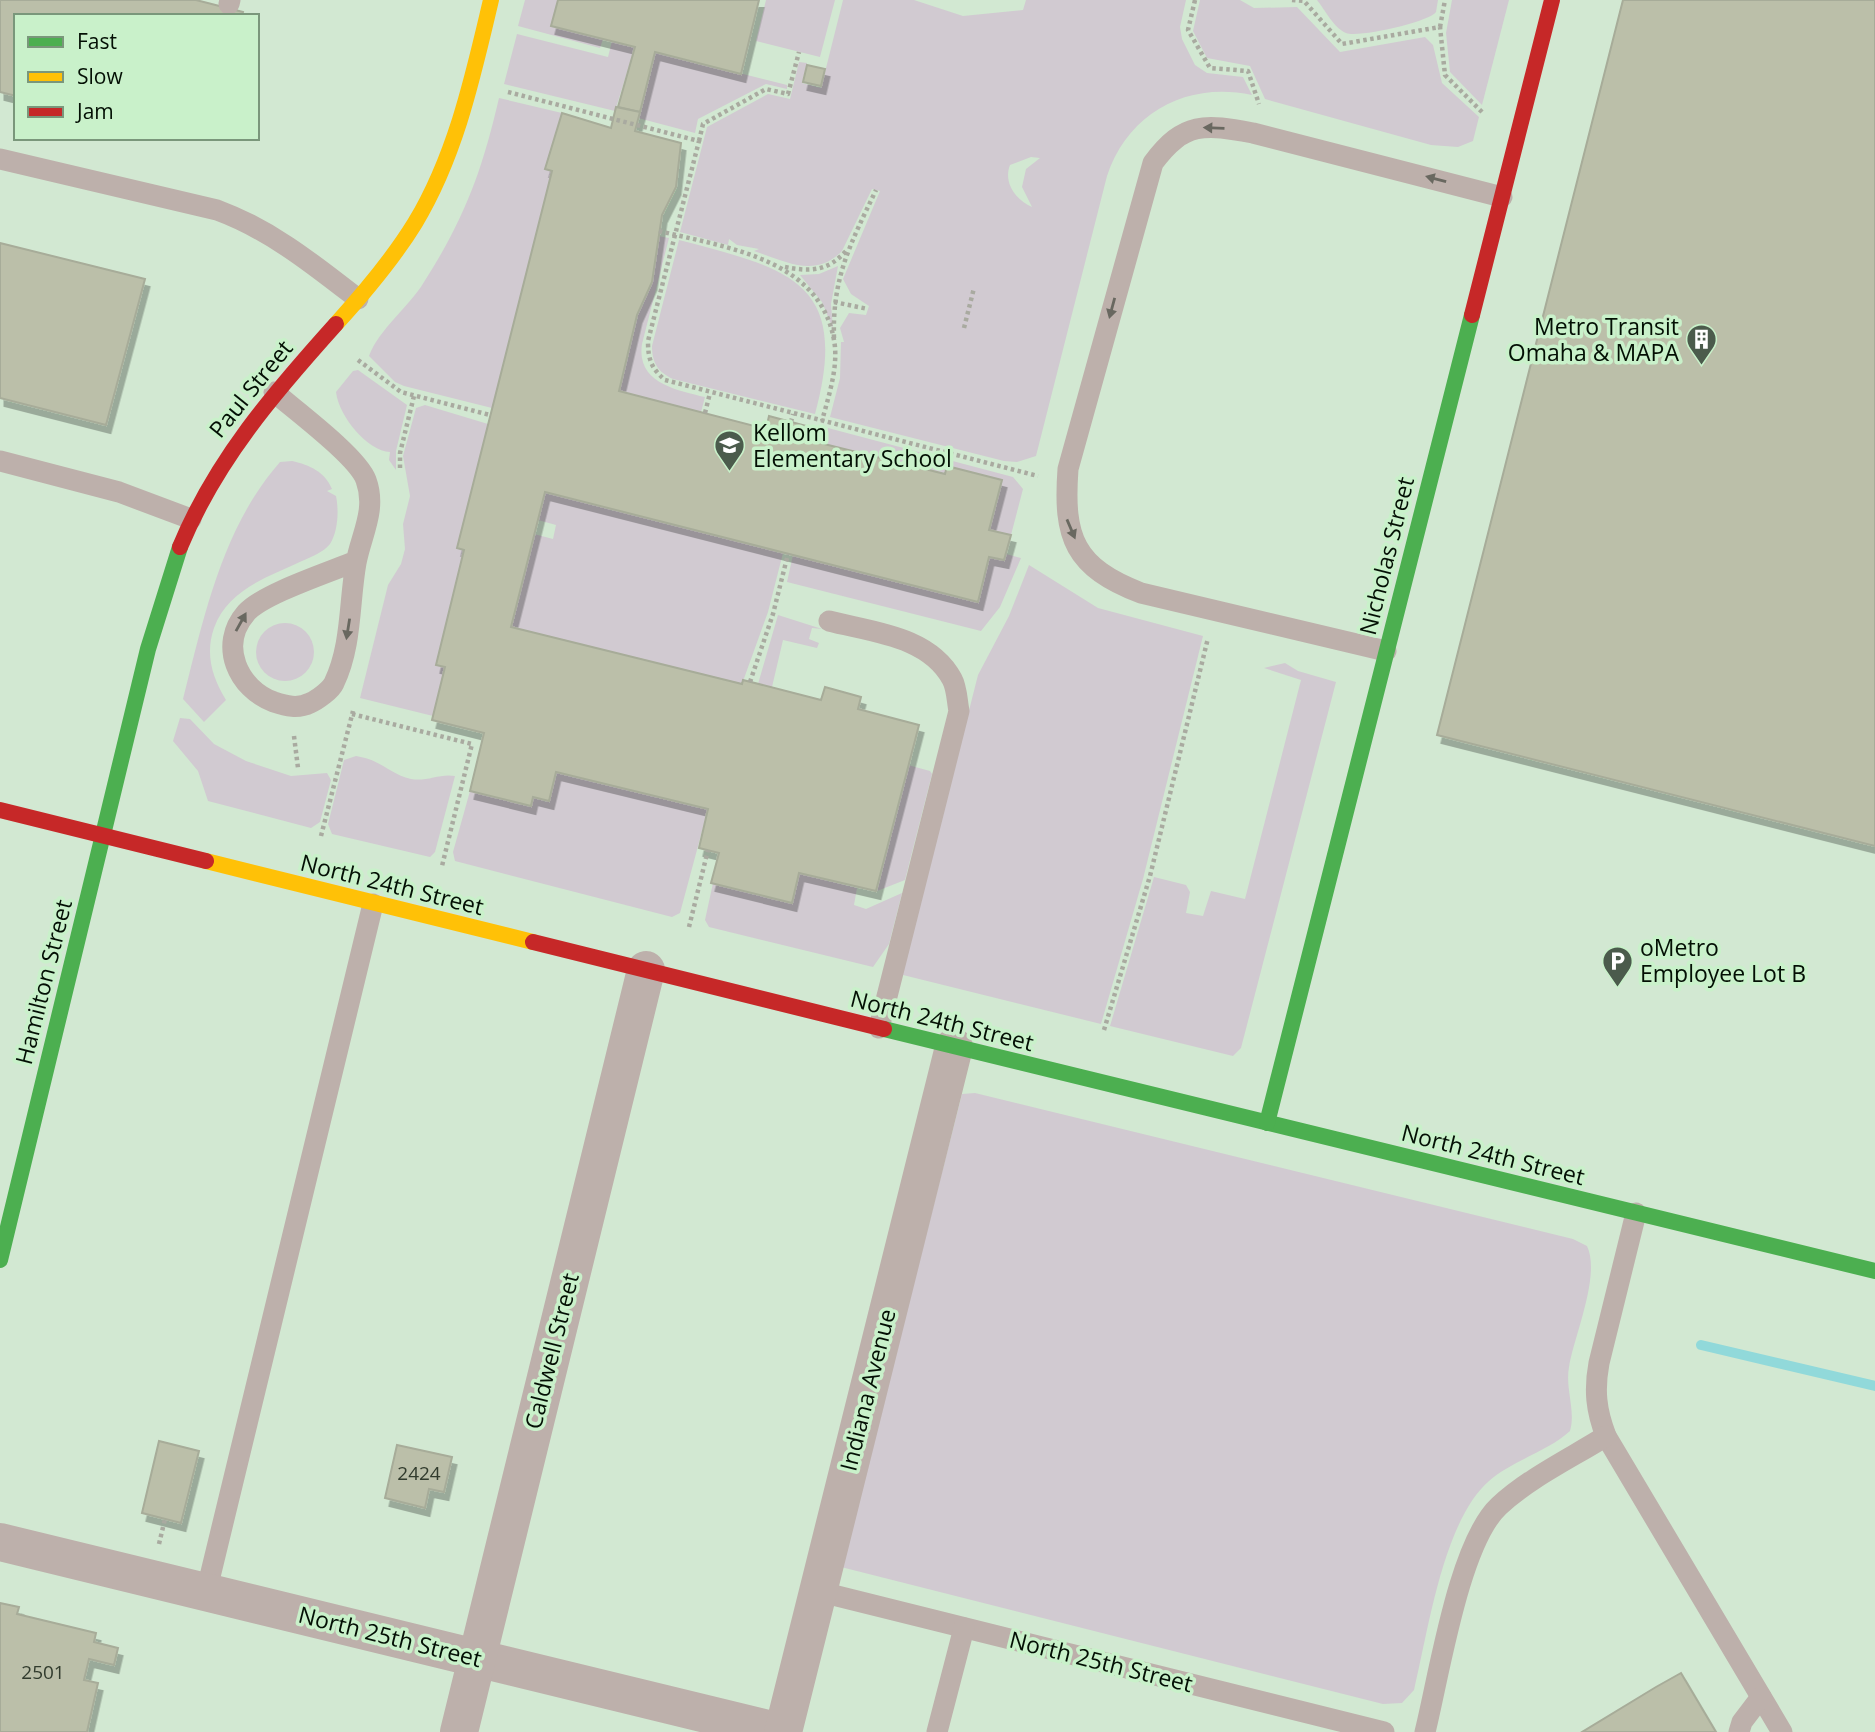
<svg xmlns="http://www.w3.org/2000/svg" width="1875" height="1732" font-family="'Open Sans',sans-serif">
	<defs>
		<filter id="shadow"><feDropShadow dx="4.5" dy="8" stdDeviation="0" flood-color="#0004"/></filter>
	</defs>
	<rect width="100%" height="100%" fill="#d2e8d2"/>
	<g fill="#d1cad1" fill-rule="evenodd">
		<polygon points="525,0 558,0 552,26 603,39 600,48 518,26"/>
		<polygon points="766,0 835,0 820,57 756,41"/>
		<path d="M 843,0 L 914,0 L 963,16 L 1023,10 L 1026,0 L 1186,0 L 1180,27 L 1182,39 L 1195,65 L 1207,73 L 1243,77 L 1252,95 C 1188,81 1128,112 1107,176 L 1036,456 L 1017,462 L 1004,461 L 830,417 L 840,378 L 841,342 L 844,342 L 840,328 L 849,313 L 866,315 L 869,306 L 851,294 L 843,279 L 880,191 L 872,189 L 842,251 C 815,279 785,261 754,251 L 759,249 L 737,245 L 729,239 L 728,245 L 680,232 L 707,127 L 768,94 L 790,99 L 799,62 L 807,63 L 802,83 L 821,88 ZM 1031,157 L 1040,158 L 1026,169 L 1022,187 L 1032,207 C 1016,200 1003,183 1010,165 Z"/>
		<polygon points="1200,0 1240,0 1254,8 1297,7 1340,52 1425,37 1433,45 1442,83 1479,117 1473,141 1458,147 1431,145 1265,99 1250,66 1207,58 1193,31"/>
		<path d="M 1317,0 L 1438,0 L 1436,12 C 1429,22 1359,38 1346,33 C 1334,28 1325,10 1317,0 Z"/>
		<polygon points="1452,0 1509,0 1482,105 1450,72 1446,33"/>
		<polygon points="517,34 608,57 612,41 635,47 615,111 504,84"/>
		<polygon points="655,52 787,85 787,89 766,84 698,119 695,133 638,118"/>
		<path d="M 499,98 L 562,113 L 545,169 L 552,171 L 492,408 L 404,386 L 395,382 L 369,356 C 379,329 409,307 424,282 C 465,218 482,171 499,98 Z"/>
		<path d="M 658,236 L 669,238 L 642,344 C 636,383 677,390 705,397 L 701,412 L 619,391 L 637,315 L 652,282 Z"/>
		<path d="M 679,240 C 789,269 851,281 815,414 L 673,379 C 658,372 652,363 652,346 Z"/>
		<polygon points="838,266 831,304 833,329 822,302 800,275 819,274"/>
		<path d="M 358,370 L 407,405 L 396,451 L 396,470 L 389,460 L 390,452 C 368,451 339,417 336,392 L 353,371 Z"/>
		<polygon points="425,405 488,424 457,548 464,550 436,664 445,667 433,716 360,698 388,585 401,564 405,549 403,524 410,496 403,456 416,408"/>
		<polygon points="828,428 1013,477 1023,489 1011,535 989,530 1001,480 947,466 945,474 824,444"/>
		<path d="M 292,461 C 310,465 325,472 332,489 L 327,491 L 336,496 C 339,511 338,531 330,544 C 324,552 311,557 302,561 C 268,577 228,589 214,628 C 205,654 212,677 226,700 L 204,722 L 183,699 C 204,617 222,528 280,462 Z"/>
		<polygon points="545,492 783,553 768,612 742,684 511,627 534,534 553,539 556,525 538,520"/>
		<polygon points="1006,554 1021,558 1000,607 981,631 787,582 793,555 978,602 989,557 1004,560"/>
		<polygon points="1029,565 1098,608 1203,636 1143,879 1101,1024 899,974 904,967 978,675 1009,616"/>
		<polygon points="778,615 822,629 812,628 809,639 819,643 817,648 783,640 772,687 758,684"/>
		<circle cx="285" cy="652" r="29"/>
		<polygon points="1285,663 1298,671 1336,682 1241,1048 1233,1056 1110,1026 1154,877 1186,885 1190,892 1186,913 1203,916 1211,891 1245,899 1301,680 1264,668"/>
		<polygon points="180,718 190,719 214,744 246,761 291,776 327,773 331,780 320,822 311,828 208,801 198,771 173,741"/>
		<path d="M 356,756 C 382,760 389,774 411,779 C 427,782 440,773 455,776 L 435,852 L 430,857 L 332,834 L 328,824 L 344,760 Z"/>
		<polygon points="908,765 930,771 932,774 905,880 872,893 877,891"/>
		<polygon points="556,772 708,809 680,913 672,917 455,861 453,852 470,791 531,806 533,797 549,800"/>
		<polygon points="799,873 857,888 854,905 866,909 902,893 889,944 873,967 709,927 705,920 713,883 791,903"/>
		<path d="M 975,1093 L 1573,1239 L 1587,1246 C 1601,1275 1574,1336 1569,1367 C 1565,1389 1576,1411 1570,1431 C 1547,1452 1513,1460 1489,1481 C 1443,1521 1428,1632 1414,1690 L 1402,1703 L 1383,1704 L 841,1567 L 962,1094 Z"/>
	</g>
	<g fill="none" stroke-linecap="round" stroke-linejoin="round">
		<polyline stroke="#91d9da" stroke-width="10" points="1701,1345 1875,1386"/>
	</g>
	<g fill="#bbbfa9" stroke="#a7ac99" stroke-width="2" filter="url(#shadow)">
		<polygon points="0,0 196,0 243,12 242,16 16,16 16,96 0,92"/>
		<polygon points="558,0 759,0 741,74 655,52 640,112 618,107 635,47 551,26"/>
		<polygon points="1623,0 1875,0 1875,846 1437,735"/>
		<polygon points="807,65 825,69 821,86 803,82"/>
		<polygon points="616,107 640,112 635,131 681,143 676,187 662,215 652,282 637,315 619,391 766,429 769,416 810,427 808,440 945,474 947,466 1002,480 989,530 1011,535 1004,560 989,557 978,602 545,492 511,627 742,684 743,680 821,700 825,687 861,697 858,709 919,725 876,891 799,873 792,903 711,883 719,853 699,848 708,809 556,772 549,801 533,797 531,806 470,791 484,733 432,720 445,667 436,665 464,550 457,548 552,171 545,169 562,113 611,128"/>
		<polygon points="0,243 145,279 106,425 0,398"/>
		<polygon points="159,1441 199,1451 181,1523 142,1513"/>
		<polygon points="397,1445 452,1457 444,1492 429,1489 425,1508 385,1498"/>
		<polygon points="0,1603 19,1607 17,1614 96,1633 94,1642 118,1648 114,1665 89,1659 84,1680 98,1683 87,1732 0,1732"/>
		<polygon points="1681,1673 1716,1732 1582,1732 1656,1687"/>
	</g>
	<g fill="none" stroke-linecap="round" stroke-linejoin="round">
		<g stroke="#a9aaa0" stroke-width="4.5" stroke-dasharray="3.5 3.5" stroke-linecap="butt">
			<polyline points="1195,0 1188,30 1210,68 1248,71 1259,104"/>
			<polyline points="1292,0 1304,1 1342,44 1440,27 1445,75 1483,113"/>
			<polyline points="1440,27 1445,0"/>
			<path d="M 508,92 L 699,141 L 648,341 C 648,359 651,368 665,380 L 1038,476"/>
			<polyline points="699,141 703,124 766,89 788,94 799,52"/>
			<path d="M 659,231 C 728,248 825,259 835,347 C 837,372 828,398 822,421"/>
			<path d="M 785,267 C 811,272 828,271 846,251"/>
			<polyline points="834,302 868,309"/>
			<polyline points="964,328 974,288"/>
			<path d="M 834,338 C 832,277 851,243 876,190"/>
			<polyline points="358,360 401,392 490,415"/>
			<polyline points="705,413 710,393"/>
			<polyline points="791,422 793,414"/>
			<polyline points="400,468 400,453 414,396"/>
			<polyline points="750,682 773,614 788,554"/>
			<polyline points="352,714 472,744 442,866"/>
			<polyline points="294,736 298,768"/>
			<polyline points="321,836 353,711"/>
			<polyline points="689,927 708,850"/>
			<polyline points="1104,1030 1150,876 1208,638"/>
			<polyline points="159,1544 165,1519"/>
		</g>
		<g stroke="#bdb0ab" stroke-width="21">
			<polyline points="229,4 230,0"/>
			<path d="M 0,159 L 217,210 C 271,230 313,264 358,299"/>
			<path d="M 274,392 C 295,410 358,457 366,480 C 377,510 361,535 356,563 C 349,602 352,646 334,683 C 331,690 317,700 310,703 C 298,709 286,706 274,702 C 238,689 218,645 246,613 C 262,594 330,572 356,561"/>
			<polyline points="0,461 119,492 191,519"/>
			<path d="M 829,621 C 872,632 929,636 952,679 C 957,688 957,701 959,711 L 879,1028"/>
			<path d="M 1386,651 L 1141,593 C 1074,567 1063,538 1068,469 L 1153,163 C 1184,121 1205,124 1253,133 L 1502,197"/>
			<path d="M 1636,1213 L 1599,1363 C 1594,1390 1596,1410 1606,1436 L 1782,1732"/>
			<polyline points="817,1591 1384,1732"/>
			<polyline points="206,1593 373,904"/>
			<polyline points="937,1732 964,1628"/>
			<path d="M 1425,1732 C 1439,1676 1459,1543 1499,1506 C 1529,1478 1571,1458 1606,1436"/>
			<polyline points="1739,1732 1742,1722 1761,1697"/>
		</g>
		<g stroke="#bdb0ab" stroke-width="38">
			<polyline points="0,1542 780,1732"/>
			<polyline points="459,1732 646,970"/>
			<polyline points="783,1732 954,1047"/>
		</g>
		<g stroke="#4caf50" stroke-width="16">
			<polyline points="884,1029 1875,1271"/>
			<polyline points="1267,1123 1472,315"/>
			<polyline points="0,1260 148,649 180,547"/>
		</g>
		<g stroke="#ffc107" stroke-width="16">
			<path d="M 336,324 C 365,292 393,259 415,223 C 456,155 473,76 491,0"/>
			<polyline points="206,861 533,942"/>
		</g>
		<g stroke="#c62828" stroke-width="16">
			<polyline points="1472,315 1552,0"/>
			<path d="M 180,547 C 216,460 274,393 336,324"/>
			<polyline points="0,810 206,861"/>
			<polyline points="533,942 884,1029"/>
		</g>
	</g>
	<defs><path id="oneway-solid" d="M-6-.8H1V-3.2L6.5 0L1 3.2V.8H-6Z" transform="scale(1.75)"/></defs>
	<g fill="#696860">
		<use href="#oneway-solid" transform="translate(1214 128) rotate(-178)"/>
		<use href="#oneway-solid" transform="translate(1436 179) rotate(-165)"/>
		<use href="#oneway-solid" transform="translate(1112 308) rotate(105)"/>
		<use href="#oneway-solid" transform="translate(1071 529) rotate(67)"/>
		<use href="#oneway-solid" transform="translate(241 622) rotate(-61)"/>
		<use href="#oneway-solid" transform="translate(348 629) rotate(99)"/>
	</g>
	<defs>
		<symbol id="building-pin" viewBox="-11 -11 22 30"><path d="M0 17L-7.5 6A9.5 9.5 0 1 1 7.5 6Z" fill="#4b5b4c" stroke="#c9f1ca"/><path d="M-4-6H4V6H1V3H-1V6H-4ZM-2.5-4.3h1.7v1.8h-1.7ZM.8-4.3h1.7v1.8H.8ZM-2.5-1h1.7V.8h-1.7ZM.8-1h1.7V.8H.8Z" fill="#fff"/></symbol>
		<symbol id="school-pin" viewBox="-11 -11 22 30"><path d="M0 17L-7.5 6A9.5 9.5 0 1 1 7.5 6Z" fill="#4b5b4c" stroke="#c9f1ca"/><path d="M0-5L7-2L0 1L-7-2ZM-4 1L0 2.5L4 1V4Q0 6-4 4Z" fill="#fff"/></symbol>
		<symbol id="parking-pin" viewBox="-11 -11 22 30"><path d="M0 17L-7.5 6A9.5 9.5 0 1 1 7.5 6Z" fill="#4b5b4c" stroke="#c9f1ca"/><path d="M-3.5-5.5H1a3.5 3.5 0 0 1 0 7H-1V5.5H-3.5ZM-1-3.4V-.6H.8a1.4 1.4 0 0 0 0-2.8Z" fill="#fff"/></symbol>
	</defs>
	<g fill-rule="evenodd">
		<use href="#building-pin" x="1684" y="322" width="35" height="47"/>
		<use href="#school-pin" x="712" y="428" width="35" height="47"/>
		<use href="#parking-pin" x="1600" y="944" width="35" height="47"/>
	</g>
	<g text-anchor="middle" stroke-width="7" stroke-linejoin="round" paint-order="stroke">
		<g font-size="19" fill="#313b2d">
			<text x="419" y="1480">2424</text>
			<text x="43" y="1679">2501</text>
		</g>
		<g font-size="23" fill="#030f04" stroke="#c9f1ca" text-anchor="start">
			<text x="1679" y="335" text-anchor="end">Metro Transit<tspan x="1679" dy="26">Omaha &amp; MAPA</tspan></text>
			<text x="753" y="441">Kellom<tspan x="753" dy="26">Elementary School</tspan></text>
			<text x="1640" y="956">oMetro<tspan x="1640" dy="26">Employee Lot B</tspan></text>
		</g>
		<g font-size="23" fill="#030f04" stroke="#c9f1ca">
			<text transform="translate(251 389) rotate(-51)" y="8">Paul Street</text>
			<text transform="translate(1387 556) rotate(-76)" y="8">Nicholas Street</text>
			<text transform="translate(392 885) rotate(14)" y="8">North 24th Street</text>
			<text transform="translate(44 982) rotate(-76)" y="8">Hamilton Street</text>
			<text transform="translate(942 1021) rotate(14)" y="8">North 24th Street</text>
			<text transform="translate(1493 1155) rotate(14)" y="8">North 24th Street</text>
			<text transform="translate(552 1351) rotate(-76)" y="8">Caldwell Street</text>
			<text transform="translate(868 1390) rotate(-76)" y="8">Indiana Avenue</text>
			<text transform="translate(390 1637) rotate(14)" y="8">North 25th Street</text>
			<text transform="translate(1101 1662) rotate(14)" y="8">North 25th Street</text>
		</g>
	</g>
	<rect x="14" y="14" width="245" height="126" fill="#c9f1ca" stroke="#7a977b" stroke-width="2"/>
	<rect x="28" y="37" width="35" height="10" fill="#4caf50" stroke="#7a977b" stroke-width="2"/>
	<text x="77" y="49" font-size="21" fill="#030f04">Fast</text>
	<rect x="28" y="72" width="35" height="10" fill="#ffc107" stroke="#7a977b" stroke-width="2"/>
	<text x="77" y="84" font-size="21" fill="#030f04">Slow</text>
	<rect x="28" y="107" width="35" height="10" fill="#c62828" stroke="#7a977b" stroke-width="2"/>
	<text x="77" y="119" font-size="21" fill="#030f04">Jam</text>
</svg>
